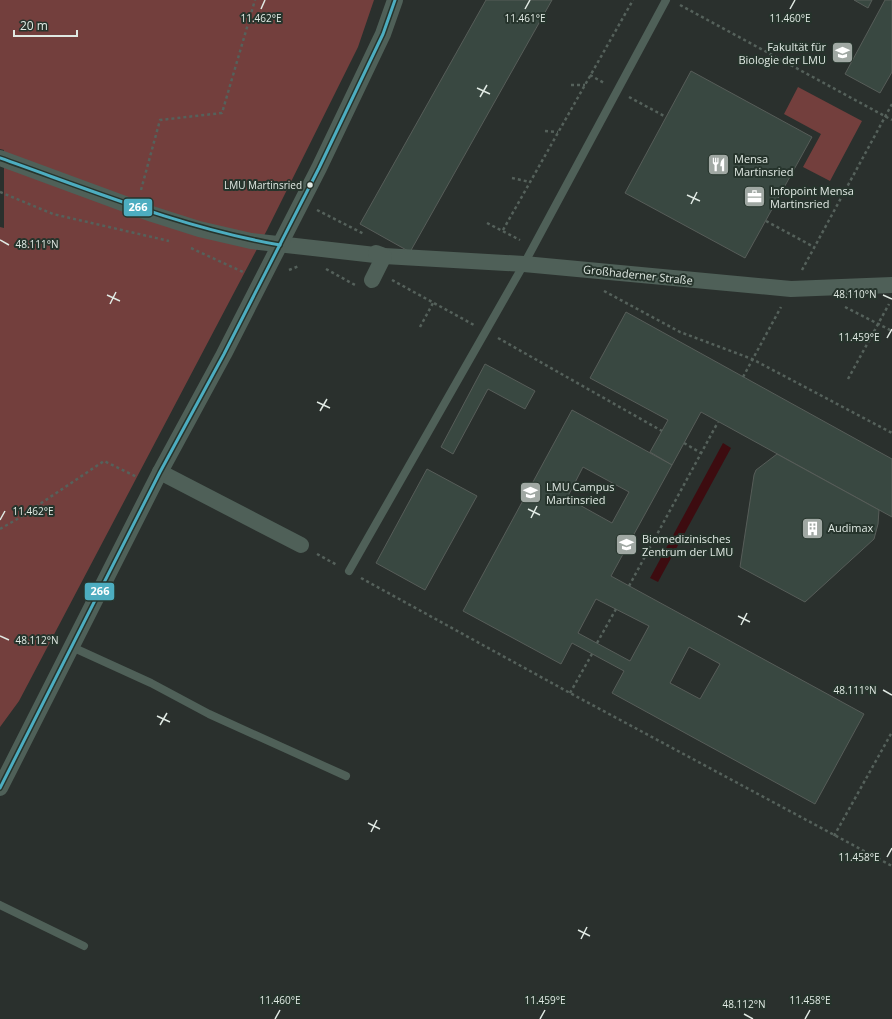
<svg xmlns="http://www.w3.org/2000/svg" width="892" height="1019" font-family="'Open Sans',sans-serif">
	<rect width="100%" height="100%" fill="#2a302d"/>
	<g fill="#733f3d">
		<polygon points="0,0 374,0 358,47 267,230 19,701 0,727 0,227 4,228 4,150 0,149"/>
		<polygon points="798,87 862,121 830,181 803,167 821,134 784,114"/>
	</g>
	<polygon fill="#3d0c10" points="723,443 731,448 658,582 650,578"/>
	<g fill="#394841" stroke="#575d59" fill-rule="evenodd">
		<polygon points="486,0 552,0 410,252 360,224"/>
		<polygon points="854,0 872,0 868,8"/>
		<polygon points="885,0 892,0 892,72 880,93 845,74"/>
		<polygon points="691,71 812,137 745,258 625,193"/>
		<polygon points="626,312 892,459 892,517 701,412 672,465 650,452 668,420 590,378"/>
		<polygon points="485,364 535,391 525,409 488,389 453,454 441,447"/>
		<path d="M 572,410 L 672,465 L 611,576 L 864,714 L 815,804 L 612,693 L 624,671 L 572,643 L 561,664 L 463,611 ZM 583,467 L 629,492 L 612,523 L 567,498 ZM 596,599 L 649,626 L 630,661 L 578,633 ZM 689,647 L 720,664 L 700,699 L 670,683 Z"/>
		<polygon points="777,454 879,510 878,524 874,539 805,602 740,567 754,475 756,470"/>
		<polygon points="427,469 477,496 425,590 376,563"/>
	</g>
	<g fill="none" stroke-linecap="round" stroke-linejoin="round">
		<g stroke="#55615b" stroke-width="2.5" stroke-dasharray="3 3" stroke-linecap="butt">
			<polyline points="680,5 892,120"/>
			<polyline points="590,75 604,83"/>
			<polyline points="571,85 585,85"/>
			<polyline points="629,97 666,117"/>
			<polyline points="545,131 558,132"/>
			<polyline points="512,178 530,182"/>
			<polyline points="141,190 160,120 222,113 255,0"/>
			<polyline points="0,192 53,214 169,241"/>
			<polyline points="317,210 364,234"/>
			<polyline points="766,221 814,247"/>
			<polyline points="487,223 520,240"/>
			<polyline points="503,230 633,0"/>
			<polyline points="191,248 245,273"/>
			<polyline points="326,269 355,285"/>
			<polyline points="289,270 299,266"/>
			<polyline points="802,270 892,104"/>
			<polyline points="392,280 474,325"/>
			<polyline points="604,291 680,332 752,359 892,433"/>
			<polyline points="845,307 892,331"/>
			<polyline points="420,327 433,303"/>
			<polyline points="498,338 662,431"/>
			<polyline points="743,377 781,307"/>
			<polyline points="848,379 889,304"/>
			<polyline points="684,443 701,453"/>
			<polyline points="0,529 19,518 104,461 137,477"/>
			<polyline points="317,554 337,565"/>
			<polyline points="361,578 570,693 892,866"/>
			<polyline points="629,586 718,422"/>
			<polyline points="597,643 616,609"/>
			<polyline points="570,693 592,654"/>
			<polyline points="834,836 892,732"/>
		</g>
		<g stroke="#4f6058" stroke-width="8">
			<polyline points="349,571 524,264 666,0"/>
			<polyline points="72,647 151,683 209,714 346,776"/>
			<polyline points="0,905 84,946"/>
		</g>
		<g stroke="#4f6058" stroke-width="16">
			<polyline points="0,158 152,214 199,229 251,241 384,256 524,264 791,289 892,285"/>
			<polyline points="372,280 384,256 376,253"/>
			<polyline points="160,472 301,545"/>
			<polyline points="0,788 160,472 224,354 319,168 383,34 395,0"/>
		</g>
		<defs>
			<g id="bus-1">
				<path d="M 0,158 C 93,191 183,228 280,245"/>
				<polyline points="0,788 160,472 224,354 319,168 383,34 395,0"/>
			</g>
		</defs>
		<use href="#bus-1" stroke="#26342c" stroke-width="6"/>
		<use href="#bus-1" stroke="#4dadc0" stroke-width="3"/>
	</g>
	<path fill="none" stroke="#e0e9e3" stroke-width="1.5" d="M 261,9 L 265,0M 525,9 L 530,0M 790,9 L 795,0M 477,88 L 490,94M 480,97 L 487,85M 687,195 L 700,201M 691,204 L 697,192M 0,240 L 9,245M 107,295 L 120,301M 883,295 L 892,299M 110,304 L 116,292M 887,338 L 892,329M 317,402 L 330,408M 320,411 L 327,399M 528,509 L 540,515M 531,518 L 537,506M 0,520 L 5,511M 738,616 L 750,622M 741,625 L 747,613M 0,636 L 9,640M 883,690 L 892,695M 157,716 L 170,722M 160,725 L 167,713M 368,823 L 380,829M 371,832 L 377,820M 887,857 L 892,848M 578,930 L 590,936M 581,939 L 587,927M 744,1014 L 753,1019M 275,1019 L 280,1010M 540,1019 L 545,1010M 805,1019 L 810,1010"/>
	<defs>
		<symbol id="university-square" viewBox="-11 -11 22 22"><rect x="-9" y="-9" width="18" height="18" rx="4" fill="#a0a8a3" stroke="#26342c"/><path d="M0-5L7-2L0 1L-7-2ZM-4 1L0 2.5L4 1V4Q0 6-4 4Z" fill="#fff"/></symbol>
		<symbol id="restaurant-square" viewBox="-11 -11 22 22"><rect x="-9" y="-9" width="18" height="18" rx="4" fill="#a0a8a3" stroke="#26342c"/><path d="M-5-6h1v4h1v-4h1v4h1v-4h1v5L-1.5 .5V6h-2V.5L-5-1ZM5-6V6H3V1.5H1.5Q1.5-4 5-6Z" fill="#fff"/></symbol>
		<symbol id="office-square" viewBox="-11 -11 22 22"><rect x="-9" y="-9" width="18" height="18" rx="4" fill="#a0a8a3" stroke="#26342c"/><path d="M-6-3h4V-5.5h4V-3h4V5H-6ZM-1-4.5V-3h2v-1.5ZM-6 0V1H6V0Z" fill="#fff"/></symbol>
		<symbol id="building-square" viewBox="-11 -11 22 22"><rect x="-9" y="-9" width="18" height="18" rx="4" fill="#a0a8a3" stroke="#26342c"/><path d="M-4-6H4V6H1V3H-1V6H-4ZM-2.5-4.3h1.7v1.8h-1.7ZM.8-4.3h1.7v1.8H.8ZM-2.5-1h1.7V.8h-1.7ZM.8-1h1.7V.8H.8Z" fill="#fff"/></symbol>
	</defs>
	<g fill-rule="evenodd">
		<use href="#university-square" x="830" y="40" width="25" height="25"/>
		<use href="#restaurant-square" x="706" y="152" width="25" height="25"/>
		<use href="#office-square" x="742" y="184" width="25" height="25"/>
		<use href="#university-square" x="518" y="480" width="25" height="25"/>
		<use href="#building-square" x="800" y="516" width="25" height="25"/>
		<use href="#university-square" x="614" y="532" width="25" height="25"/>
	</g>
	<circle fill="#e0e9e3" stroke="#26342c" stroke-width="1.5" cx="310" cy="185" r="3.5"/>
	<g text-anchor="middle" stroke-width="4" stroke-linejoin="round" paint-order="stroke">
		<g font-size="10" fill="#e0e9e3" stroke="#26342c" text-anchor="end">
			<text x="302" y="189">LMU Martinsried</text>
		</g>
		<g font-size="11" fill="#e0e9e3" stroke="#26342c" text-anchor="start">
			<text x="826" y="51" text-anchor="end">Fakultät für<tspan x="826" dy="13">Biologie der LMU</tspan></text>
			<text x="734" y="163">Mensa<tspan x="734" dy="13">Martinsried</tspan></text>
			<text x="770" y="195">Infopoint Mensa<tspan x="770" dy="13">Martinsried</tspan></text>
			<text x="546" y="491">LMU Campus<tspan x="546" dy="13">Martinsried</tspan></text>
			<text x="828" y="532">Audimax</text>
			<text x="642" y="543">Biomedizinisches<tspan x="642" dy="13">Zentrum der LMU</tspan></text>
		</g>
		<g font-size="11" fill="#e0e9e3" stroke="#26342c">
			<text transform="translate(638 275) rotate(6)" y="4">Großhaderner Straße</text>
		</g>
	</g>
	<g font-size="10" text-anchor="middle" fill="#e0e9e3" stroke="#26342c" stroke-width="4" stroke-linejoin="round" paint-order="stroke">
		<text x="261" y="22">11.462°E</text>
		<text x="525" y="22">11.461°E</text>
		<text x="790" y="22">11.460°E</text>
		<text x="37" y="248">48.111°N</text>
		<text x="855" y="298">48.110°N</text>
		<text x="859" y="341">11.459°E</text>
		<text x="33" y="515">11.462°E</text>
		<text x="37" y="644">48.112°N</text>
		<text x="855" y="694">48.111°N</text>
		<text x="859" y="861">11.458°E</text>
		<text x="280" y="1004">11.460°E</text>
		<text x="545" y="1004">11.459°E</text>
		<text x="810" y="1004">11.458°E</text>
		<text x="744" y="1008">48.112°N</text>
	</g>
	<g stroke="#26342c" stroke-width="1.5">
		<rect x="123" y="198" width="30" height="19" rx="4" fill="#4dadc0"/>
		<rect x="84" y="582" width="31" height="19" rx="4" fill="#4dadc0"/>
	</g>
	<g font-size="11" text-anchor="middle" font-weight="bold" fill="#fff">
		<text x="138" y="211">266</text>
		<text x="100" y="595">266</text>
	</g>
	<path d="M14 30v6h63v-6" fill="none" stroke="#e0e9e3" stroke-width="2"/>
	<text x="20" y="30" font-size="12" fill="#e0e9e3" stroke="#26342c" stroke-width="3" paint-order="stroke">20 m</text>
</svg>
